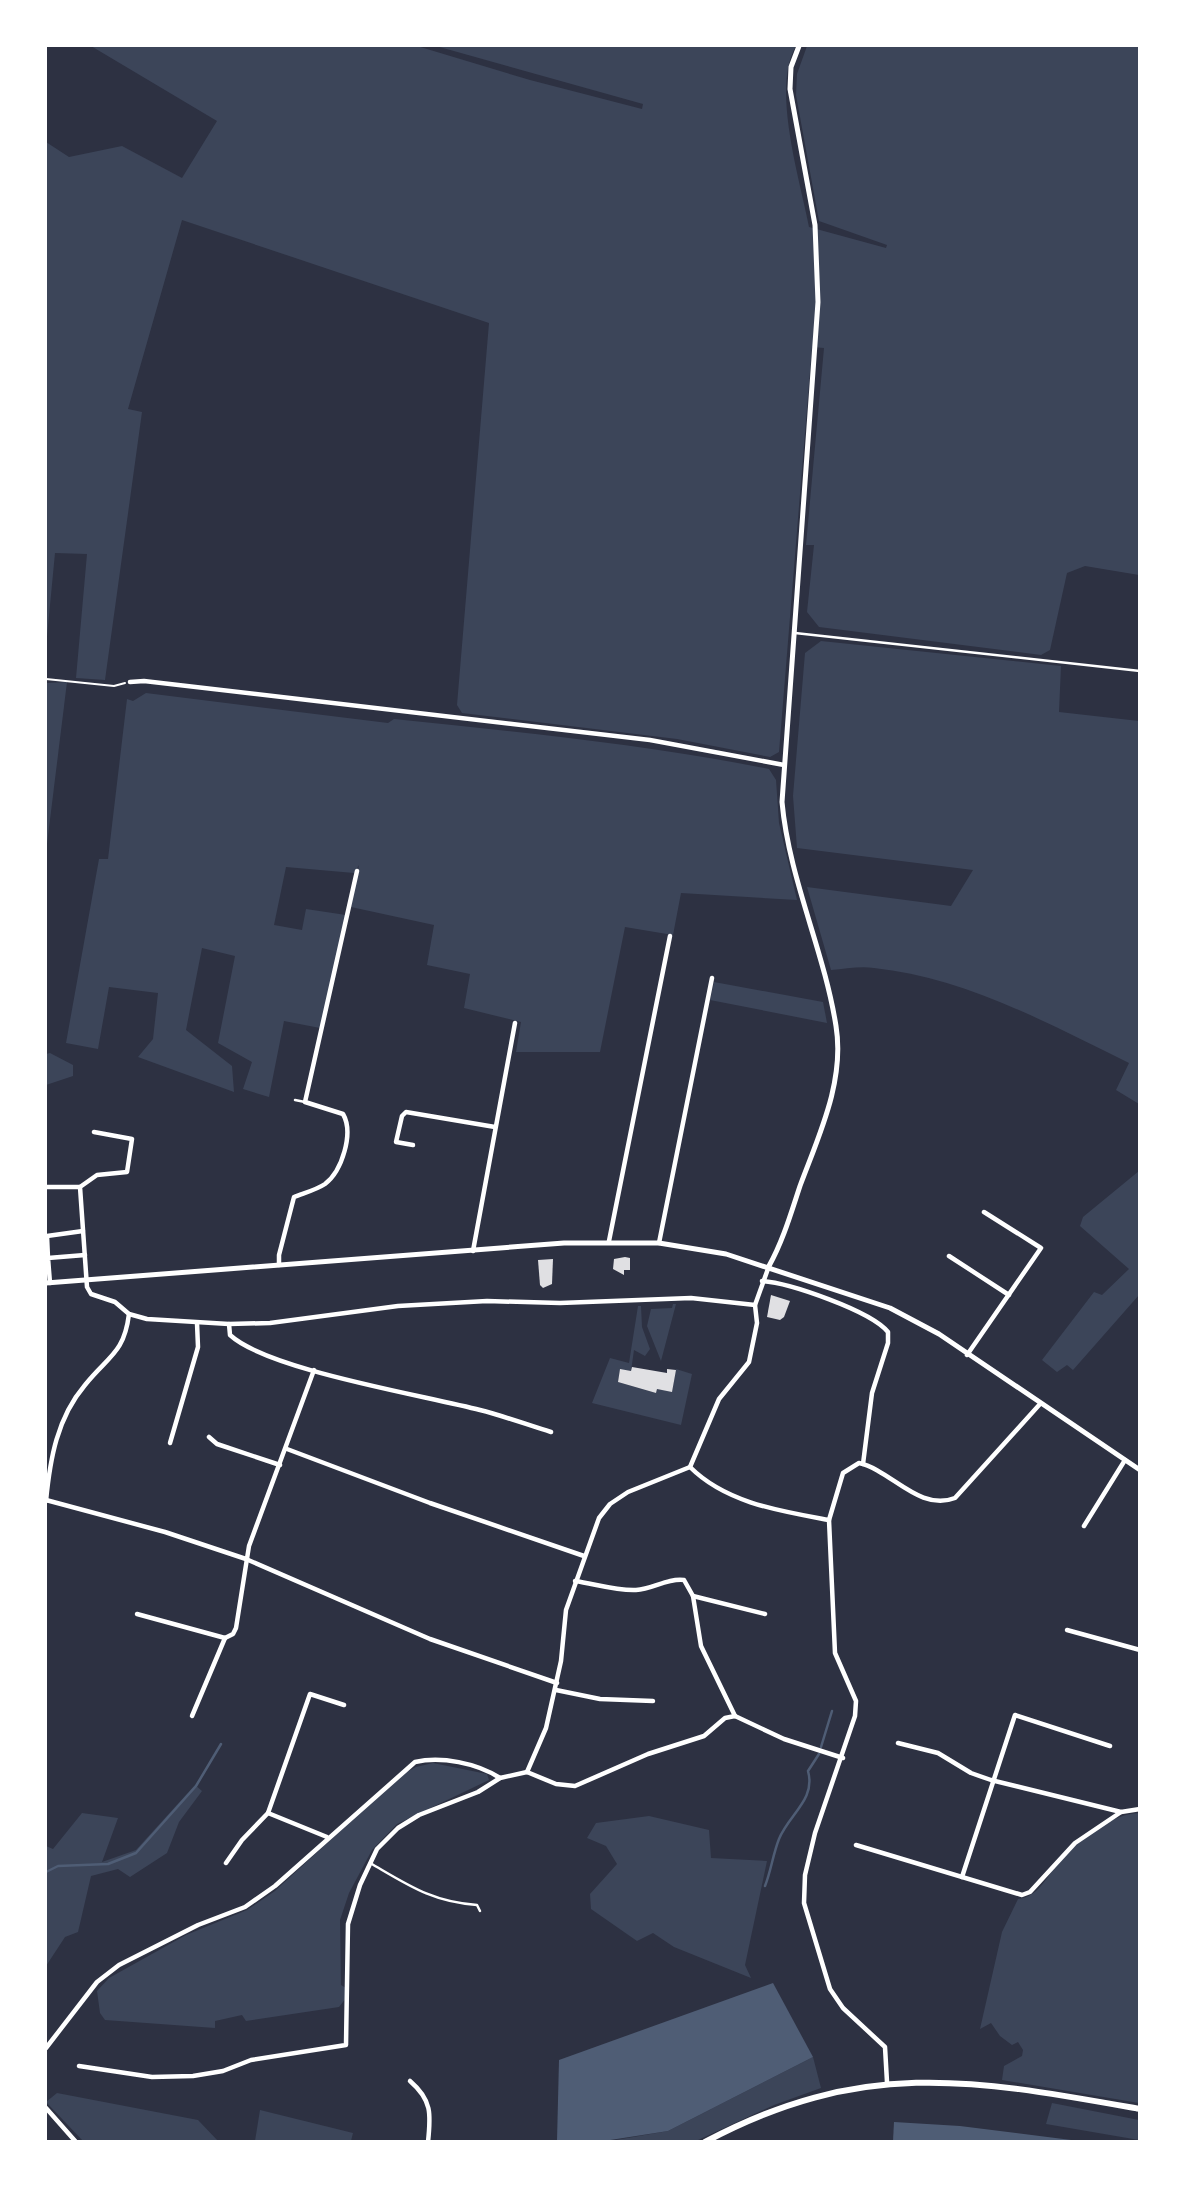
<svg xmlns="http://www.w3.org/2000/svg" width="1185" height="2187" font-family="Manrope,sans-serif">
	<rect width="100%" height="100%" fill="#2d3142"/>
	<g fill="#3c4559">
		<path d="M 91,46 L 417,46 L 530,80 L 642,109 L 643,104 L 436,46 L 796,46 C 771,87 800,180 809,227 L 886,248 L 887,245 L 819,221 L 796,95 L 797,74 L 807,46 L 1139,46 L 1139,575 L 1085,566 L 1067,573 L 1050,650 L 1041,655 L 819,627 L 807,612 L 814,545 L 806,545 L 824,348 L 812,347 L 779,752 L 770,757 L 677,739 L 462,713 L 457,705 L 489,323 L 182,220 L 128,409 L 142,412 L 105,680 L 76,678 L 87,554 L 55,553 L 46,647 L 46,142 L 69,157 L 122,146 L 182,178 L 217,121 Z"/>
		<path d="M 821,641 L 1061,666 L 1059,712 L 1139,721 L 1139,1104 L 1116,1090 L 1129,1063 C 1050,1024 963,977 874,968 C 860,966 845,969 831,970 L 807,887 L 951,906 L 973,870 L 797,848 L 793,796 L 805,653 Z"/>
		<polygon points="67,682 46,852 46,683"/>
		<path d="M 146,693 L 388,723 L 394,719 C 519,732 645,744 769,769 L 776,780 L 779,823 L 797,900 L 681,893 L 673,935 L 625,927 L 600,1052 L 516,1052 L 521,1022 L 464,1008 L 470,974 L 427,965 L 434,925 L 351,907 L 359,865 L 354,873 L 286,867 L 274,925 L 302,930 L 306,909 L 346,915 L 320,1028 L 284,1021 L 269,1097 L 243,1089 L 252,1062 L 218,1043 L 235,956 L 202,948 L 186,1030 L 232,1066 L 234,1092 L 138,1057 L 153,1039 L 158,993 L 109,987 L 98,1049 L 66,1043 L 99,859 L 108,859 L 127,699 L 133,701 Z"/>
		<polygon points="714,982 823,1002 827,1023 710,1000"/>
		<polygon points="50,1053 73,1065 73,1076 46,1085 46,1054"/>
		<polygon points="1139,1171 1139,1295 1073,1370 1067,1365 1057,1372 1042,1360 1094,1292 1102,1295 1129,1269 1080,1226 1083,1217"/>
		<polygon points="673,1304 676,1304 661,1361 647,1326 651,1309 672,1308"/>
		<polygon points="638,1306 641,1306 642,1327 650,1349 645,1356 634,1350 631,1371 620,1370 618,1382 656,1393 657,1389 672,1391 676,1369 692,1374 681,1425 592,1403 610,1358 629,1363"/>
		<polygon points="433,1763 487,1774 489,1780 397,1824 372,1850 349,1893 340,1920 341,1985 346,1988 346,1998 339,2007 246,2021 242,2015 215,2021 215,2028 105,2020 100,2013 97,1991 109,1978 186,1935 247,1910 275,1891 401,1775 416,1767"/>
		<polygon points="195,1785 202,1791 179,1822 167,1853 130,1877 118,1869 91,1876 78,1932 65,1937 46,1966 46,1846 53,1849 82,1813 118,1818 102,1862 136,1850"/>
		<path d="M 1139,1813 L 1139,2103 L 1002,2080 L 1004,2066 L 1022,2056 L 1023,2050 L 1018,2042 L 1012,2045 L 1000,2036 L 991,2023 L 980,2029 L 1002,1932 L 1018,1899 C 1041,1897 1049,1871 1064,1855 C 1081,1836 1114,1814 1139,1813 Z"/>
		<polygon points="649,1816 709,1830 711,1858 767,1861 745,1965 751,1978 674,1947 653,1933 637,1941 591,1909 590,1894 617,1864 606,1846 587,1838 596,1823"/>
		<polygon points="813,2057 821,2088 774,2105 696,2141 604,2142 668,2131"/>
		<polygon points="57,2093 198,2120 218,2141 83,2141 46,2102"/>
		<polygon points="1052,2103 1139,2120 1139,2140 1046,2124"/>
		<polygon points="260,2110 353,2133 351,2141 255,2141"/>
	</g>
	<g fill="#4f5d75">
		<polygon points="773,1983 813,2057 668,2131 604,2141 557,2141 559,2060"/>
		<polygon points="894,2122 960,2126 1079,2141 893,2141"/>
	</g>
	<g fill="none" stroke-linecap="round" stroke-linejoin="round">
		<g stroke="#4f5d75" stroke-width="2.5">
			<polyline points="821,1747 832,1711"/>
			<polyline points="46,1872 58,1866 108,1864 136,1853 196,1786 221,1744"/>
			<path d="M 765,1886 C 771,1871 773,1854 779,1839 C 789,1814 816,1800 808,1771 L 819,1754"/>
		</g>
	</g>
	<g fill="#e0e0e3">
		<polygon points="625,1257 630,1258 630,1270 624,1270 624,1275 613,1269 614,1259"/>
		<polygon points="553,1259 552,1284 543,1288 540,1285 538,1260"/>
		<polygon points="771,1295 790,1301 784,1317 780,1320 767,1317"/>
		<polygon points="632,1367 667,1373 667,1369 676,1370 672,1392 657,1389 656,1393 618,1382 620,1369 631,1371"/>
	</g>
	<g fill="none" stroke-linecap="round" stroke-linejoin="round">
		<polyline stroke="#fff" stroke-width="2" points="46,679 114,686 125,683"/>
		<g stroke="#fff" stroke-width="2.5">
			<polyline points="795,633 1140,671"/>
			<polyline points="295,1100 305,1102"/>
			<path d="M 370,1863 C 408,1885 432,1902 477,1905 L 480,1911"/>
		</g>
		<g stroke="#fff" stroke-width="4.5">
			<polyline points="130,682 144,681 650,740 784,765"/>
			<polyline points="94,1132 132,1139 127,1172 97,1175 80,1187 87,1287 91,1294 115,1302 129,1314 147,1319 229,1324 270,1323 398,1306 487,1301 560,1303 691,1298 755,1305"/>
			<polyline points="413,1145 396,1142 402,1116 406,1112 495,1127"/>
			<polyline points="46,1187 80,1187"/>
			<polyline points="609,1241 670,936"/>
			<polyline points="659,1243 712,978"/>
			<polyline points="473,1251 515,1023"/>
			<polyline points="949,1256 1009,1295"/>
			<polyline points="48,1258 47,1236 83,1231"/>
			<path d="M 279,1265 L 279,1255 L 294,1197 C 304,1193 316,1190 325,1184 C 342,1171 354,1133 343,1114 L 305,1102 L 357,871"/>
			<path d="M 762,1281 C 790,1283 871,1311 888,1332 L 888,1343 L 872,1393 L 863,1464"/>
			<polyline points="50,1283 48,1258 85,1255"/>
			<path d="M 229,1324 L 230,1335 C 268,1370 423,1395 480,1410 C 504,1416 528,1425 551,1432"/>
			<polyline points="967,1355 1041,1248 984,1212"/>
			<polyline points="209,1437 217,1444 280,1465"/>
			<polyline points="170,1443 198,1347 197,1323"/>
			<polyline points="287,1449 430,1503 584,1556"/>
			<path d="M 690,1467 C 726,1503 780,1511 829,1520"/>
			<polyline points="46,1500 165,1532 246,1559 430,1639 557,1683"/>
			<path d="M 46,1501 C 50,1459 57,1418 85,1385 C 108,1356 124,1354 129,1314"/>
			<polyline points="1084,1526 1125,1460"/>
			<path d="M 575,1581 C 595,1584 617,1591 636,1590 C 653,1589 667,1578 684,1580 L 693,1596 L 701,1646 L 735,1716"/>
			<polyline points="693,1596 765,1614"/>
			<polyline points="137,1614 225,1638"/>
			<polyline points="1067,1630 1140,1650"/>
			<polyline points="225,1638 233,1634 236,1628 249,1546 314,1370"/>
			<polyline points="556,1690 600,1699 653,1701"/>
			<polyline points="192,1716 225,1638"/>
			<polyline points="735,1716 784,1739 843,1758"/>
			<polyline points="898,1743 938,1753 971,1773 991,1780 1121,1812 1140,1809"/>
			<polyline points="527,1772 546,1728 561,1661 566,1610 599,1518 610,1504 628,1492 690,1467 719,1399 749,1362 757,1323 755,1305 769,1266"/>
			<polyline points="527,1772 556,1784 575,1786 648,1754 704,1736 725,1718 735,1716"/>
			<polyline points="268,1813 327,1837"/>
			<polyline points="856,1845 1022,1895 1030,1892 1075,1843 1121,1812"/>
			<polyline points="226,1863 242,1840 268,1813 310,1694 344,1705"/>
			<polyline points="962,1877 1015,1715 1110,1746"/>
			<path d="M 46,2048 L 97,1982 L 119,1965 L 198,1925 L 245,1907 L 275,1886 L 415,1762 C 441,1756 477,1763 500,1778"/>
			<polyline points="79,2066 152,2077 193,2076 223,2071 251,2060 346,2045 348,1924 360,1885 377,1849 398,1828 419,1815 478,1792 500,1778 527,1772"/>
			<path d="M 410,2081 C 432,2100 431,2114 428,2142"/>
			<path d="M 887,2082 L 885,2047 L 843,2008 L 830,1989 L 804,1903 L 805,1875 L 815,1833 L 855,1716 L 856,1701 L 835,1653 L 829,1520 L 843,1473 L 859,1463 C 891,1470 919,1512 955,1498 L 1040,1404"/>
			<polyline points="46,2108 76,2142"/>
		</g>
		<g stroke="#fff" stroke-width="5">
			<path d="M 769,1266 C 783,1241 791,1213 800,1186 C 819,1135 845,1081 836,1026 C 824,950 789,879 782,802 L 818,302 L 815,225 L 790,89 L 791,67 L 799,46"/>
			<polyline points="46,1283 564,1243 659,1243 726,1254 890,1308 939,1334 1140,1470"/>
		</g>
		<path stroke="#fff" stroke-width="6" d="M 705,2142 C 863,2058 972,2079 1140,2109"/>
	</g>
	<rect width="1185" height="2187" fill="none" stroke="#ffffff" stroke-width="94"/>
</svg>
